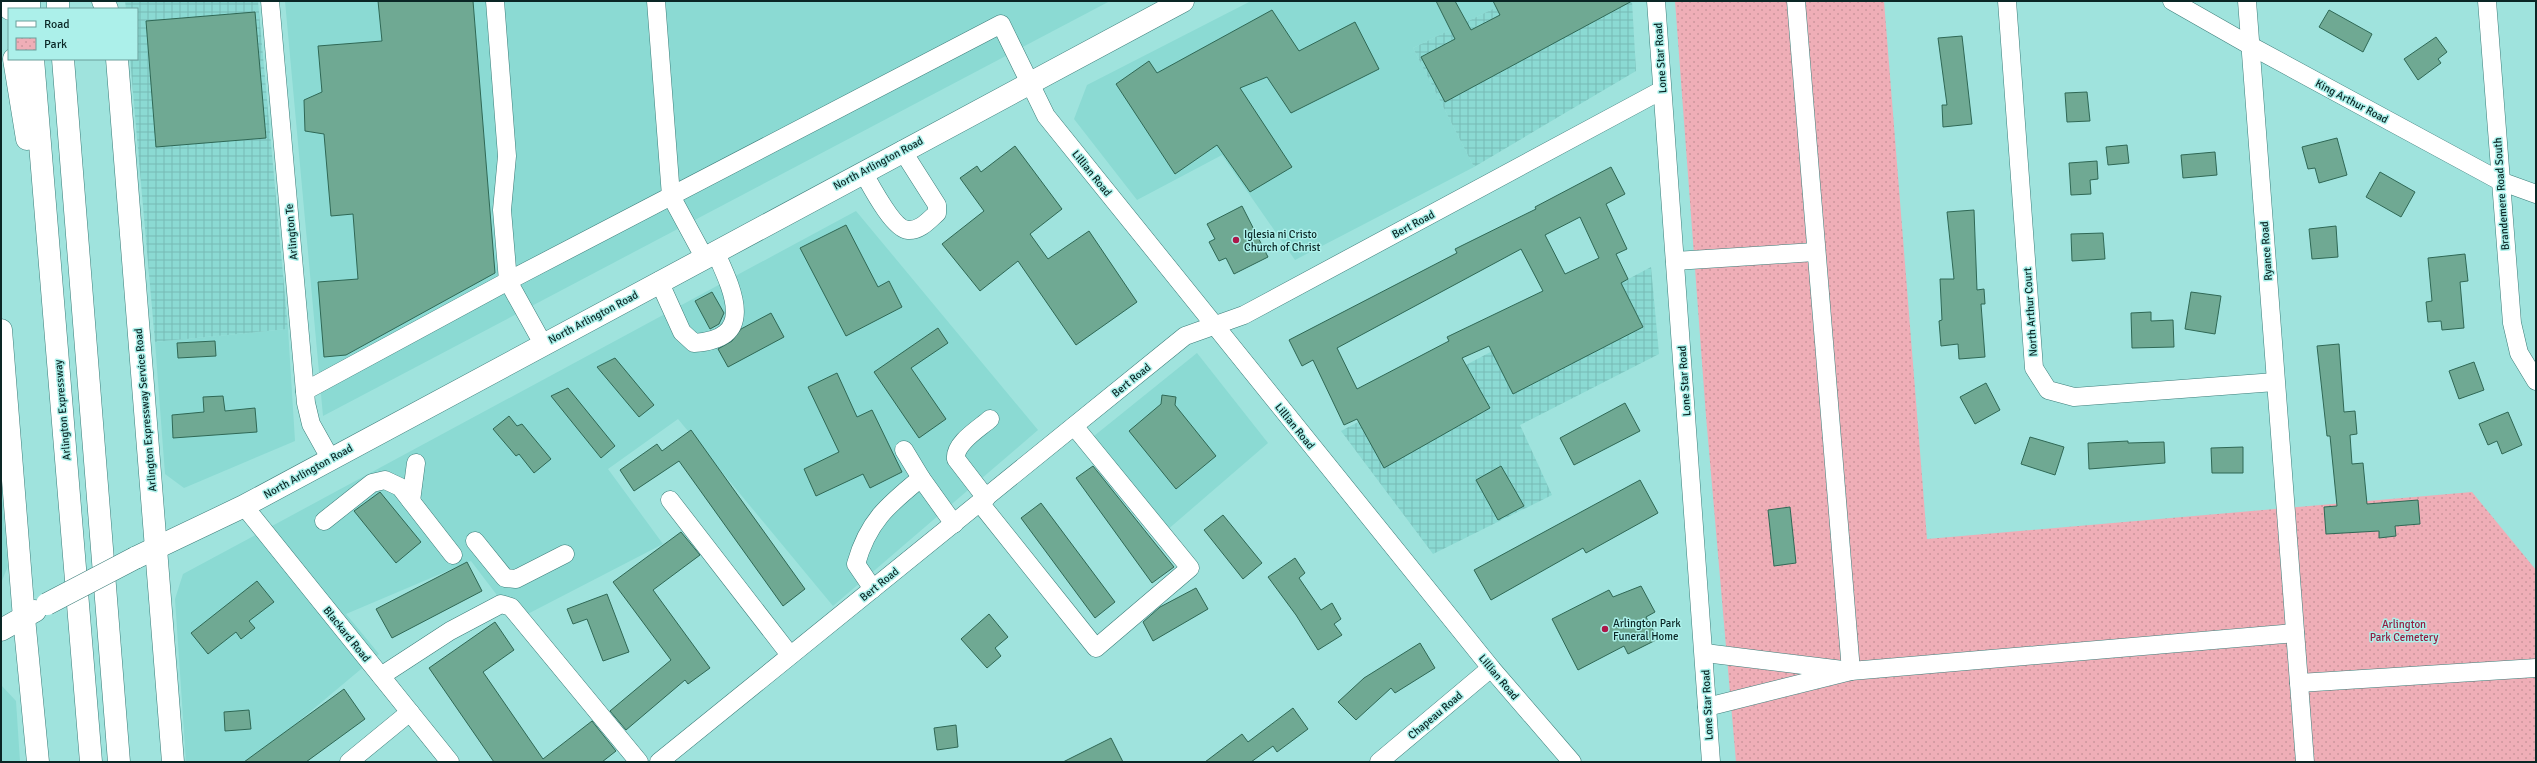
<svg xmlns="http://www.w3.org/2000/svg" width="2537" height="763" font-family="Signika,sans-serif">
	<defs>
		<pattern id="industrial-grid" width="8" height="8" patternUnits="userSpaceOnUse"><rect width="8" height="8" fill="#8bdad3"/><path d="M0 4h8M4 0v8" fill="none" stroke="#77bbb5"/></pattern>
		<pattern id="park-dots" width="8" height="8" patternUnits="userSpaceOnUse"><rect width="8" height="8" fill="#efaeb7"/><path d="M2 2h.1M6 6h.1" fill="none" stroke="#cc969d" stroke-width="1.8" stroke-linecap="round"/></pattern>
	</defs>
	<rect width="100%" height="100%" fill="#9fe3dd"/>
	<g fill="#8bdad3">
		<polygon points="285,1 1110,1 323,416"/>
		<polygon points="1251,1 1509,1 1413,48 1474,167 1295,260 1222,155 1137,200 1074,119 1087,85"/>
		<polygon points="856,211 1038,430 833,606 678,419 608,469 663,544 516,620 471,561 346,614 379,654 250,762 186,762 175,599 183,574"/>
		<polygon points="288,329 295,441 184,488 165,474 155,342"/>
		<polygon points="1197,353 1268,443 1166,531 1094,436"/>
		<polygon points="1,483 8,566 1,583"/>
		<polygon points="1,685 16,701 20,762 1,762"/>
	</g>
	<g fill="url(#industrial-grid)">
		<polygon points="125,1 258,1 288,329 155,342 130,59 137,59 137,9 126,9"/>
		<polygon points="1509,1 1632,1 1636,71 1474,167 1413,48"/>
		<polygon points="1651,267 1659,354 1520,425 1552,495 1433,554 1341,431"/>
	</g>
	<polygon fill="url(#park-dots)" points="1675,1 1884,1 1927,539 2472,492 2536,570 2536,762 1736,762 1706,416"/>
	<g fill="#6fa993" stroke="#2f6855" fill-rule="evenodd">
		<polygon points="378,1 473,1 495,273 346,355 324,357 318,282 358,279 353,214 331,216 324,134 305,131 304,100 322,92 318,46 382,41"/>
		<polygon points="1436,1 1455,1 1471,30 1500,15 1493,1 1632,1 1445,102 1421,57 1455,39"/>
		<polygon points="1272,10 1299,51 1355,22 1379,69 1291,113 1267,77 1240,88 1292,167 1250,192 1217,145 1175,174 1116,84 1149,61 1157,73"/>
		<polygon points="2329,10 2372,34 2363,52 2319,27"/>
		<polygon points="255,12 266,138 156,147 146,21"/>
		<polygon points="1962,36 1972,124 1943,127 1942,105 1947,105 1938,38"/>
		<polygon points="2436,37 2447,52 2438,59 2441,63 2418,80 2404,59"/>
		<polygon points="2087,92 2090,121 2067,122 2065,93"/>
		<polygon points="2337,138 2347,175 2319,183 2315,168 2308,169 2302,147"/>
		<polygon points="2127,145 2129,163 2108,165 2106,147"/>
		<polygon points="1015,146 1062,209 1030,234 1048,259 1089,231 1137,302 1076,345 1018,261 980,291 942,244 984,211 960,178 977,166 981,172"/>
		<polygon points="2215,152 2217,175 2183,178 2181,155"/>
		<polygon points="2097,161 2098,179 2090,180 2091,194 2071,195 2069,163"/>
		<path d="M 1611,167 L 1625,194 L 1606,204 L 1627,249 L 1616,254 L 1628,279 L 1621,283 L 1643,327 L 1513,394 L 1489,346 L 1462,358 L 1490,408 L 1384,468 L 1357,419 L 1344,425 L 1313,360 L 1302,366 L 1289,340 L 1457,253 L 1455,249 L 1536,209 L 1535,207 ZM 1580,217 L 1599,258 L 1565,274 L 1545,235 ZM 1521,249 L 1543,291 L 1447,337 L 1449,341 L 1357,389 L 1337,348 Z"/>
		<polygon points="2380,172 2415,192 2401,217 2366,197"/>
		<polygon points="1242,206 1268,257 1234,274 1226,258 1219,261 1209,242 1215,239 1207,224"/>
		<polygon points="1974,210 1977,290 1984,289 1985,304 1981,304 1985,357 1959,359 1958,344 1941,346 1939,321 1942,320 1940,279 1954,279 1947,212"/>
		<polygon points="846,225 878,287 889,281 902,307 846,336 800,248"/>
		<polygon points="2336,226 2338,257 2312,259 2309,229"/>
		<polygon points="2103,233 2105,259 2072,261 2071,234"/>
		<polygon points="2465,254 2468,281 2460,282 2464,328 2442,330 2441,321 2428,322 2426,302 2432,301 2428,258"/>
		<polygon points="712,292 724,313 719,324 710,329 695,301"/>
		<polygon points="2191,292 2221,296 2215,334 2185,329"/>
		<polygon points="2151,312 2151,321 2173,320 2174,347 2132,348 2131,313"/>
		<polygon points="771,313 784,337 728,367 718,349 732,341 741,329"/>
		<polygon points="938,328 948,343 911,368 946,419 919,438 874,372"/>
		<polygon points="215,341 216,356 178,358 177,343"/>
		<polygon points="2339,344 2344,412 2355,411 2357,434 2350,435 2352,464 2363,463 2367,504 2418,500 2420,524 2395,526 2396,536 2379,538 2379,531 2326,534 2324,507 2337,506 2330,436 2327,436 2317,346"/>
		<polygon points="615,358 654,405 639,417 597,367"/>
		<polygon points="2474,362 2484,390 2459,399 2449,371"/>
		<polygon points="837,373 857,417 872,410 902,472 870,488 863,474 816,496 804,469 839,452 808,387"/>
		<polygon points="1986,383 2000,410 1975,424 1960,397"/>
		<polygon points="568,388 615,446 601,458 551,396"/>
		<polygon points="1162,395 1176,397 1175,405 1216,456 1176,489 1129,431 1161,404"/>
		<polygon points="223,396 225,411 255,408 257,432 173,438 172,415 204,412 203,397"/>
		<polygon points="1625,403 1640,431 1574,465 1560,438"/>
		<polygon points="2508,412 2522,445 2502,454 2497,441 2488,445 2479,424"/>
		<polygon points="509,416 517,426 522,424 551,459 534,473 519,454 516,456 493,429"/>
		<polygon points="691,430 805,589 783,606 679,461 634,491 620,470 657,444 662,451"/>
		<polygon points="2030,437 2064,447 2055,475 2021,464"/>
		<polygon points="2128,441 2128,443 2164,442 2165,463 2089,469 2088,443"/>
		<polygon points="2243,447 2243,473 2212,473 2211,448"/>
		<polygon points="1093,466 1174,567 1152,583 1076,478"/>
		<polygon points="1501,466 1524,506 1498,520 1476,480"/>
		<polygon points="1640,480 1658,513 1586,553 1583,548 1491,600 1474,570"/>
		<polygon points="380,492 421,542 396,563 354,511"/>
		<polygon points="1041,503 1115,602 1095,618 1021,518"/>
		<polygon points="1790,507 1796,563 1774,566 1768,510"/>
		<polygon points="1223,515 1262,563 1243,579 1204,530"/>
		<polygon points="681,532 700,555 653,590 710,668 688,684 685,680 626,730 610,711 671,660 613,582"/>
		<polygon points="1295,558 1305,573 1299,578 1321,610 1332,603 1341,619 1334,624 1342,635 1318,650 1296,615 1268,577"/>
		<polygon points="467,562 482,591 392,638 376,609"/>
		<polygon points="257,581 274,602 249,621 255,628 241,639 236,632 208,654 191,633"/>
		<polygon points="1641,586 1655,612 1646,617 1658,639 1628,654 1624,646 1578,670 1552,619 1609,590 1613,597"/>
		<polygon points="1196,588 1208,609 1153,641 1143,622 1160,607"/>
		<polygon points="607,594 629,652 603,661 587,619 573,624 567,609"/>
		<polygon points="989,614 1008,637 995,648 1001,656 987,668 961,639"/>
		<polygon points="495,622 514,650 483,672 543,759 592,721 616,751 602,762 494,762 429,668"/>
		<polygon points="1420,643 1435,668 1395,693 1391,688 1356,720 1338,702 1364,678"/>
		<polygon points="344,689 365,719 306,762 244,762"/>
		<polygon points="1293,708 1308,729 1277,752 1273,746 1251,762 1205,762 1242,734 1248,742"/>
		<polygon points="249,710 251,729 225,731 224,712"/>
		<polygon points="956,725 958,747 937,750 934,728"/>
		<polygon points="1111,738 1123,762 1063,762"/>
	</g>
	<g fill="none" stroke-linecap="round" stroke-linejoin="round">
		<defs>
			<g id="minor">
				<polyline points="270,1 306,403 311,424 330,458"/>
				<polyline points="495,1 507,156 502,210 508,281 543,344"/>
				<polyline points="656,1 671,196 704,257"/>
				<polyline points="1656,1 1711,762"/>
				<polyline points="1796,1 1851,671 2295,633"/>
				<polyline points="2007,1 2034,368 2048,390 2074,397 2275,382"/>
				<polyline points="2172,1 2251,46 2500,181 2536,194"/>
				<polyline points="2247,1 2305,762"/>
				<polyline points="2487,1 2512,323 2519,353 2536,381"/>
				<path d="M 863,172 C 870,184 893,229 908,230 C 920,231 929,220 937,213 L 937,205 L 902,150"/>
				<polyline points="1675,261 1815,252"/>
				<path d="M 659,281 L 682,332 L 694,343 C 758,339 732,289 715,251"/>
				<polyline points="305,391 508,281 1001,24 1046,116 1491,668 1572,762"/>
				<polyline points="904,450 921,478"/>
				<path d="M 986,498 L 956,459 C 954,443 980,428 990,419"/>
				<polyline points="670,500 790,655"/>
				<polyline points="411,501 416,463"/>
				<polyline points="980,503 1096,648 1190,568 1074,426"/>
				<polyline points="244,506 450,762"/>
				<polyline points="324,521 372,483 385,480 400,487 453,555"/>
				<polyline points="475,541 505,578 516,579 565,554"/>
				<path d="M 873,589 L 856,564 C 868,521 888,505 921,478 L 954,524"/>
				<polyline points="1705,653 1851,671 1707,707"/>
				<polyline points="381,676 450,631 501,604 511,607 639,762"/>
				<polyline points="2299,683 2536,668"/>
				<polyline points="349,762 410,712"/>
				<polyline points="659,762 1185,336 1244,315 1662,90"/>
				<polyline points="1379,762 1491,668"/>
			</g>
			<g id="major">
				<polyline points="117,59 173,762"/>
				<polyline points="1,330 24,618 38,762"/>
				<polyline points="135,558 244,506 1183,1"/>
				<polyline points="1,630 35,611"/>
			</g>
			<g id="highway">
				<polyline points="9,1 10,9"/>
				<polyline points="29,1 29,9"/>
				<polyline points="58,1 58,9"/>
				<polyline points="103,1 107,9"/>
				<polyline points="14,59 27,139"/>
				<polyline points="33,59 91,762"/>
				<polyline points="63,59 119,762"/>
			</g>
		</defs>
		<use href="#minor" stroke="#3b7d79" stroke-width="19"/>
		<use href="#major" stroke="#3b7d79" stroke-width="23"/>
		<use href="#highway" stroke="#3b7d79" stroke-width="23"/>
		<use href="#minor" stroke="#fff" stroke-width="18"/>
		<use href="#major" stroke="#fff" stroke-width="22"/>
		<use href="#highway" stroke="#fff" stroke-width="22"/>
		<defs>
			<polyline id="major-bridge" points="47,604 135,558"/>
		</defs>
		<use href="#major-bridge" stroke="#3b7d79" stroke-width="23" stroke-linecap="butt"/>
		<use href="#major-bridge" stroke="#fff" stroke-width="22"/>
	</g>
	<g fill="#ac1849" stroke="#acf0ea" stroke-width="1.5">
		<circle cx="1236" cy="240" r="4"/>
		<circle cx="1605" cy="629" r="4"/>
	</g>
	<g text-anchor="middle" stroke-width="3" stroke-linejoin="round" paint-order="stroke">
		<g font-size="11" fill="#0a2625" stroke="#acf0ea">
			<text transform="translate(1660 58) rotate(-94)" y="4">Lone Star Road</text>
			<text transform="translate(2352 101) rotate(28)" y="4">King Arthur Road</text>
			<text transform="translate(878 163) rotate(-28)" y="4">North Arlington Road</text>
			<text transform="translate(1092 173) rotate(51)" y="4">Lillian Road</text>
			<text transform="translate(2501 194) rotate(-94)" y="4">Brandemere Road South</text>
			<text transform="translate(1413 224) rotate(-28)" y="4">Bert Road</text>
			<text transform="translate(291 232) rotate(-95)" y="4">Arlington Te</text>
			<text transform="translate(2266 251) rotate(-94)" y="4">Ryance Road</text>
			<text transform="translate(2030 312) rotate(-94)" y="4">North Arthur Court</text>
			<text transform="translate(593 317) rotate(-28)" y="4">North Arlington Road</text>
			<text transform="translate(1131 380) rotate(-39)" y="4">Bert Road</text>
			<text transform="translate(1684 381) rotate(-94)" y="4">Lone Star Road</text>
			<text transform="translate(62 410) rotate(-95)" y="4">Arlington Expressway</text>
			<text transform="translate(145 410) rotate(-95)" y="4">Arlington Expressway Service Road</text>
			<text transform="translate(1295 426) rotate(51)" y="4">Lillian Road</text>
			<text transform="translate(308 471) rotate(-29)" y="4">North Arlington Road</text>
			<text transform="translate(879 584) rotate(-39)" y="4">Bert Road</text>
			<text transform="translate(347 634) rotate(51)" y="4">Blackard Road</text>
			<text transform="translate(1499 677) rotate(50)" y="4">Lillian Road</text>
			<text transform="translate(1707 705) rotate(-93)" y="4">Lone Star Road</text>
			<text transform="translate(1435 715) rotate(-40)" y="4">Chapeau Road</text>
		</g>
		<g font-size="11" fill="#0a2625" stroke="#acf0ea" text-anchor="start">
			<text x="1244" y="238">Iglesia ni Cristo<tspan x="1244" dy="13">Church of Christ</tspan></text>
			<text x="1613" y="627">Arlington Park<tspan x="1613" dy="13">Funeral Home</tspan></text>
		</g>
		<g font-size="11" fill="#931b40" stroke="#acf0ea">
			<text x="2404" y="628">Arlington<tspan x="2404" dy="13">Park Cemetery</tspan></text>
		</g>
	</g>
	<rect width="2537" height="763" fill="none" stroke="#0a2625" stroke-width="4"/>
	<rect x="8" y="8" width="130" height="52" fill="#acf0ea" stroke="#6b9f9b"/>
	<rect x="16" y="21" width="20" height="6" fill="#ffffff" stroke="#6b9f9b"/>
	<text x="44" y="28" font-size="12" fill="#0a2625">Road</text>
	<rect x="16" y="38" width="20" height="12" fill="url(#park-dots)" stroke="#6b9f9b"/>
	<text x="44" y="48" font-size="12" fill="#0a2625">Park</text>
</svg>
